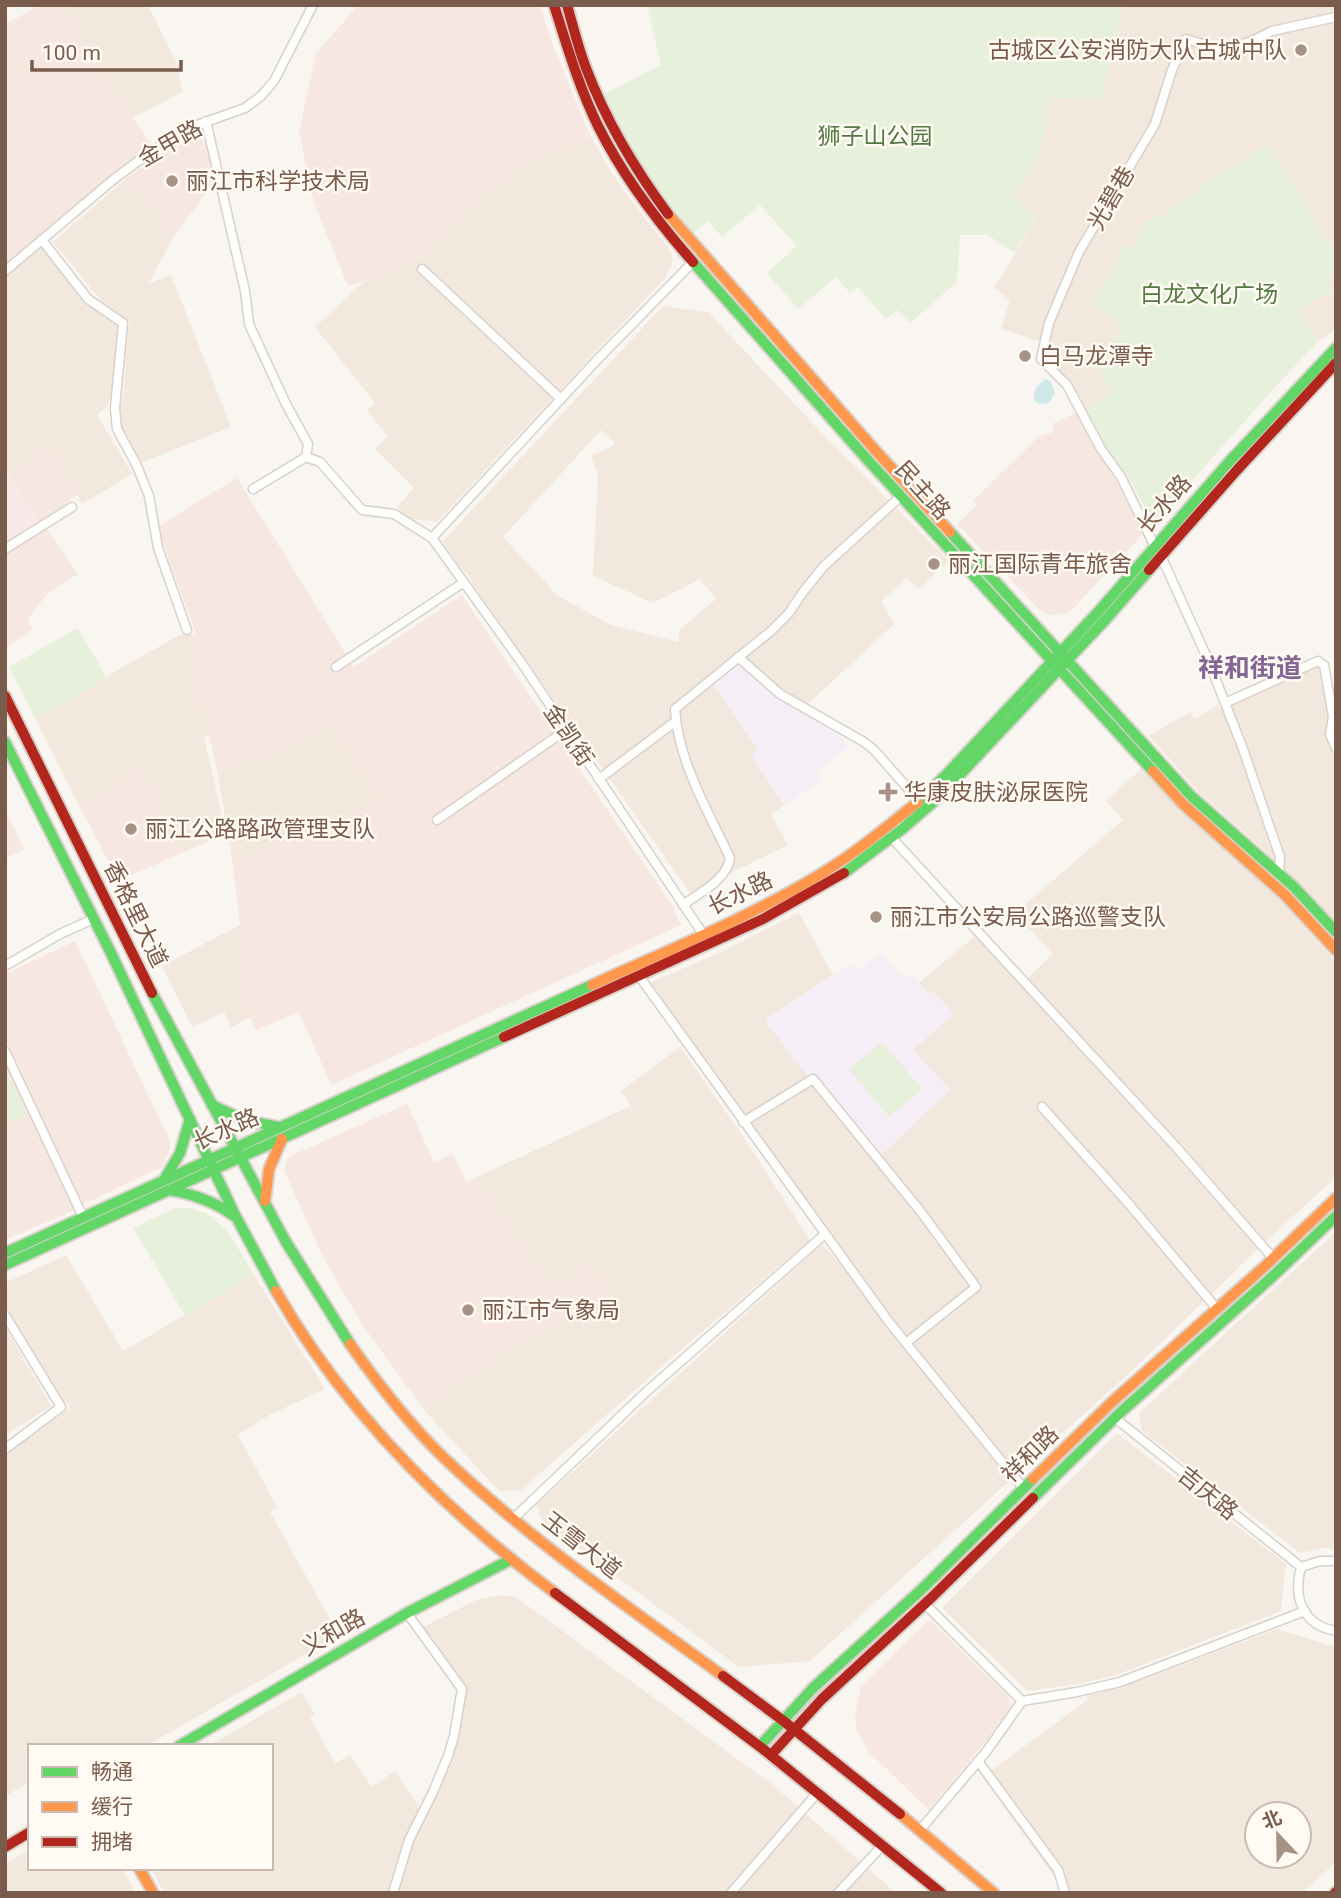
<svg xmlns="http://www.w3.org/2000/svg" width="1341" height="1898" font-family="Roboto,'Noto Sans SC',sans-serif">
	<rect width="100%" height="100%" fill="#f9f5f0"/>
	<g fill="#f2e8de" fill-rule="evenodd">
		<polygon points="65,5 148,5 178,66 182,92 132,118 91,60"/>
		<polygon points="1122,5 1336,5 1336,329 1318,342 1272,390 1154,524 1128,477 1099,437 1086,411 1080,413 1064,385 1037,359 1042,342 1001,329 1010,300 994,288 1037,217 1014,197 1042,148 1048,96 1102,99"/>
		<path d="M 591,137 L 608,167 L 627,195 L 671,251 L 672,263 L 665,278 L 437,522 L 408,518 L 397,507 L 414,488 L 375,449 L 388,437 L 367,410 L 375,403 L 315,327 L 365,281 L 417,259 L 489,188 L 535,161 ZM 467,307 L 529,366 L 524,371 L 461,314 Z"/>
		<polygon points="128,177 174,236 148,284 171,275 231,427 137,464 118,425 124,387 128,331 131,323 109,310 53,242"/>
		<polygon points="42,246 84,303 119,327 114,386 107,407 97,415 132,474 82,504 58,459 49,445 8,474 5,470 5,275"/>
		<path d="M 663,306 L 708,312 L 819,430 L 949,561 L 918,589 L 907,578 L 881,601 L 894,624 L 808,704 L 789,695 L 753,666 L 713,683 L 759,751 L 752,756 L 784,805 L 771,815 L 788,845 L 690,893 L 472,583 L 471,578 L 458,565 L 443,541 ZM 601,430 L 615,443 L 610,448 L 591,455 L 598,475 L 593,576 L 653,603 L 700,579 L 716,599 L 680,629 L 678,642 L 611,625 L 558,596 L 503,537 Z"/>
		<polygon points="180,635 195,635 195,681 209,734 204,737 226,834 181,853 141,768 103,793 79,805 35,717 80,694 126,665"/>
		<polygon points="1318,664 1322,666 1336,750 1336,921 1262,848 1200,793 1149,736 1190,712 1195,719 1218,705 1220,710"/>
		<polygon points="333,727 382,801 233,864 218,775"/>
		<polygon points="1141,769 1204,832 1268,887 1336,961 1336,1177 1266,1241 1026,980 1053,954 1015,913 1123,820 1106,801"/>
		<polygon points="799,913 833,975 765,1020 808,1077 813,1073 882,1154 950,1090 913,1050 932,992 929,994 919,983 975,936 1216,1194 1261,1246 1137,1366 810,1661 739,1667 542,1522 537,1504 822,1244 842,1266 971,1431 979,1425 949,1390 846,1259 647,984 721,952"/>
		<polygon points="240,925 251,1017 231,1027 224,1012 192,1027 162,966"/>
		<polygon points="680,1047 740,1132 810,1240 669,1360 521,1490 499,1491 425,1411 458,1382 511,1349 556,1287 525,1254 477,1177 631,1106 621,1091"/>
		<polygon points="1336,1232 1336,1550 1324,1548 1300,1553 1142,1431 1139,1413"/>
		<polygon points="66,1255 123,1351 254,1275 325,1389 271,1414 238,1435 277,1507 270,1512 339,1635 146,1746 30,1746 30,1782 5,1796 5,1455 70,1408 66,1401 62,1403 5,1311 5,1283"/>
		<polygon points="5,1327 51,1406 5,1435"/>
		<polygon points="1117,1433 1286,1564 1281,1611 1116,1675 1079,1684 1027,1691 942,1608"/>
		<polygon points="500,1595 516,1597 773,1785 896,1893 164,1893 151,1868 271,1868 271,1746 208,1746 302,1692 315,1715 310,1718 335,1763 350,1755 372,1787 395,1771 420,1808 443,1758 453,1732 458,1691 450,1681 457,1675 423,1627 476,1600"/>
		<path d="M 1277,1629 L 1329,1645 L 1336,1645 L 1336,1862 L 1302,1893 L 1066,1893 L 982,1777 L 1088,1700 L 1087,1696 L 1144,1679 ZM 1257,1814 L 1299,1814 L 1299,1856 L 1257,1856 Z"/>
		<polygon points="30,1849 30,1868 122,1868 136,1893 5,1893 5,1863"/>
	</g>
	<g fill="#f6e8e1">
		<polygon points="41,5 65,5 91,60 152,145 96,188 5,266 5,24"/>
		<polygon points="361,5 540,5 553,46 591,137 535,161 489,188 417,259 365,281 348,286 314,203 299,132 316,53 356,8"/>
		<polygon points="197,131 213,156 214,172 211,186 174,236 128,177"/>
		<polygon points="1077,412 1097,453 1112,473 1143,534 1069,613 1048,615 1038,608 957,524 977,505 973,501 1039,436 1054,432 1052,424"/>
		<polygon points="49,445 58,459 77,495 40,523 8,474"/>
		<polygon points="237,478 354,667 462,595 673,907 681,925 331,1085 299,1012 256,1030 250,1016 233,864 382,801 333,727 218,775 209,734 195,682 195,631 157,527"/>
		<polygon points="47,529 78,574 47,594 28,619 32,629 5,649 5,555"/>
		<polygon points="141,768 181,853 119,881 79,805 103,793"/>
		<polygon points="5,810 24,849 5,859"/>
		<polygon points="75,941 170,1141 170,1149 162,1167 82,1205 5,1038 5,974"/>
		<polygon points="5,1059 77,1209 5,1240"/>
		<polygon points="407,1104 434,1162 453,1154 466,1182 477,1177 525,1254 556,1287 589,1264 613,1294 511,1349 458,1382 425,1411 363,1326 322,1255 284,1170 288,1157"/>
		<polygon points="929,1619 1008,1696 1011,1705 1007,1716 929,1810 869,1752 857,1730 855,1714 861,1688"/>
	</g>
	<g fill="#f6eef6">
		<polygon points="739,663 831,726 848,746 816,773 822,780 784,805 752,755 758,750 713,684"/>
		<polygon points="881,953 904,980 912,974 929,994 933,991 954,1014 913,1050 950,1090 882,1154 813,1073 808,1077 765,1021 851,963 858,970"/>
	</g>
	<polygon fill="#fae9e9" points="5,470 40,523 5,543"/>
	<g fill="#e7f0db">
		<polygon points="647,5 1122,5 1102,100 1048,97 1042,148 1014,197 1037,216 1014,253 988,235 960,235 957,282 910,323 897,310 886,319 858,287 850,293 836,277 798,309 767,273 797,246 760,205 722,237 708,221 693,233 645,173 618,127 604,94 661,65"/>
		<polygon points="1269,144 1336,255 1336,274 1325,280 1331,290 1299,310 1318,341 1272,390 1154,524 1128,477 1099,437 1086,410 1111,393 1098,367 1124,328 1092,305 1125,245 1132,248 1147,220 1163,215 1226,170"/>
		<polygon points="78,628 106,677 80,694 35,717 9,667"/>
		<polygon points="882,1042 922,1089 889,1117 849,1069"/>
		<polygon points="12,1081 27,1114 5,1124 5,1084"/>
		<path d="M 175,1208 C 220,1204 234,1243 254,1275 L 185,1315 L 133,1228 Z"/>
	</g>
	<path fill="#d0e8ea" d="M 1046,379 L 1051,382 L 1055,392 L 1050,402 C 1031,410 1027,390 1046,379 Z"/>
	<g fill="none" stroke-linecap="round" stroke-linejoin="round">
		<defs>
			<g id="street">
				<polyline points="206,121 245,291 249,324 286,404 308,444 306,457 320,462 362,510 394,514 432,538 521,662 703,934"/>
				<polyline points="42,240 88,299 123,323 115,408 117,429 137,466 149,496 158,548 187,630"/>
				<polyline points="422,269 561,399"/>
				<polyline points="5,271 114,179 149,153 197,125 245,108 261,96 274,81 313,5"/>
				<polyline points="253,489 306,457"/>
				<polyline points="432,538 597,360 693,262"/>
				<polyline points="1155,547 1121,477 1101,449 1067,385 1041,359 1049,323 1079,252 1155,124 1172,70 1186,39 1221,50 1252,41 1272,31 1336,17"/>
				<polyline points="5,549 72,507"/>
				<polyline points="1161,556 1209,662 1243,749 1280,857 1279,874"/>
				<polyline points="738,657 780,694 864,742 874,750 919,801"/>
				<polyline points="336,667 464,582"/>
				<polyline points="1225,703 1318,661 1324,665 1333,717 1330,734 1336,748"/>
				<polyline points="599,779 676,721"/>
				<polyline points="437,820 566,730"/>
				<polyline points="892,838 1177,1148 1273,1258"/>
				<path d="M 683,905 C 699,893 727,880 730,858 C 708,811 678,761 675,709 L 771,631 L 789,613 L 803,592 L 824,566 L 901,496"/>
				<polyline points="5,966 60,934 93,919"/>
				<polyline points="639,976 889,1322 1024,1489"/>
				<polyline points="5,1051 83,1217"/>
				<polyline points="1042,1107 1129,1204 1217,1309"/>
				<polyline points="743,1122 813,1079 921,1212 976,1287 906,1343"/>
				<polyline points="5,1315 61,1407 5,1449"/>
				<polyline points="1115,1418 1301,1567"/>
				<polyline points="514,1518 645,1393 825,1234"/>
				<path d="M 1301,1567 C 1293,1597 1302,1625 1336,1631"/>
				<polyline points="1301,1567 1320,1561 1336,1561"/>
				<polyline points="925,1604 1022,1701"/>
				<polyline points="978,1761 1058,1870 1065,1893"/>
				<polyline points="920,1830 986,1752 1022,1701 1077,1692 1120,1682 1305,1611"/>
				<polyline points="393,1893 409,1840 433,1792 448,1756 454,1736 462,1689 407,1613"/>
				<polyline points="731,1893 818,1792"/>
				<polyline points="838,1893 883,1845"/>
			</g>
			<g id="fast">
				<polyline points="693,262 866,458 1153,771"/>
				<polyline points="950,532 1191,796 1294,887 1336,932"/>
				<polyline points="5,742 110,951 234,1213 276,1291"/>
				<polyline points="918,802 947,774 1099,611 1229,462 1336,348"/>
				<polyline points="844,873 901,830 938,798 1107,618 1149,570"/>
				<polyline points="152,993 286,1242 350,1344"/>
				<polyline points="212,1105 244,1120 279,1127"/>
				<polyline points="164,1180 180,1153 190,1119"/>
				<path d="M 169,1190 C 193,1194 214,1201 234,1216"/>
				<polyline points="5,1253 592,985"/>
				<polyline points="5,1265 504,1037"/>
				<polyline points="1033,1498 1121,1412 1272,1277 1336,1216"/>
				<polyline points="179,1746 407,1613 512,1559"/>
				<polyline points="760,1746 813,1688 920,1591 1033,1479"/>
			</g>
			<g id="slow">
				<polyline points="668,214 875,450 950,532"/>
				<polyline points="1153,771 1183,804 1285,895 1336,950"/>
				<path d="M 592,985 C 666,951 744,920 814,878 C 851,857 884,829 918,802"/>
				<polyline points="265,1201 269,1169 282,1139"/>
				<path d="M 276,1291 C 345,1412 444,1510 555,1593"/>
				<path d="M 350,1344 C 380,1387 418,1435 457,1470 C 539,1546 632,1610 723,1676"/>
				<polyline points="1033,1479 1112,1402 1263,1268 1336,1198"/>
				<polyline points="900,1814 994,1893"/>
				<polyline points="139,1868 153,1893"/>
			</g>
			<g id="jam">
				<path d="M 554,5 C 567,46 579,87 598,126 C 623,176 656,220 693,262"/>
				<path d="M 567,5 C 573,26 578,47 586,68 C 606,121 634,168 668,214"/>
				<polyline points="1149,570 1237,470 1336,363"/>
				<polyline points="5,696 152,993"/>
				<polyline points="504,1037 763,919 844,873"/>
				<polyline points="555,1593 763,1749 941,1893"/>
				<polyline points="723,1676 781,1719 900,1814"/>
				<polyline points="771,1755 822,1699 929,1600 1033,1498"/>
				<polyline points="5,1847 30,1832"/>
				<polyline points="1335,1893 1336,1892"/>
			</g>
		</defs>
		<use href="#street" stroke="#d7d1cb" stroke-width="11"/>
		<use href="#fast" stroke="#d9d2cb" stroke-width="14"/>
		<use href="#slow" stroke="#d9d2cb" stroke-width="14"/>
		<use href="#jam" stroke="#d9d2cb" stroke-width="14"/>
		<use href="#street" stroke="#fefefd" stroke-width="8"/>
		<use href="#fast" stroke="#63d668" stroke-width="10"/>
		<use href="#slow" stroke="#ff974d" stroke-width="10"/>
		<use href="#jam" stroke="#b3261e" stroke-width="10"/>
	</g>
	<g fill="#a69286" stroke="#fffaf3" stroke-width="2.5">
		<circle cx="1301" cy="50" r="7"/>
		<circle cx="172" cy="181" r="7"/>
		<circle cx="1025" cy="356" r="7"/>
		<circle cx="934" cy="564" r="7"/>
		<path d="M884.5 781.5h7v7h7v7h-7v7h-7v-7h-7v-7h7z"/>
		<circle cx="131" cy="829" r="7"/>
		<circle cx="876" cy="917" r="7"/>
		<circle cx="468" cy="1310" r="7"/>
	</g>
	<g text-anchor="middle" stroke-width="5" stroke-linejoin="round" paint-order="stroke">
		<g font-size="23" fill="#7a5c4d" stroke="#fffaf3" text-anchor="start">
			<text x="1287" y="58" text-anchor="end">古城区公安消防大队古城中队</text>
			<text x="186" y="189">丽江市科学技术局</text>
			<text x="1039" y="364">白马龙潭寺</text>
			<text x="948" y="572">丽江国际青年旅舍</text>
			<text x="904" y="800">华康皮肤泌尿医院</text>
			<text x="145" y="837">丽江公路路政管理支队</text>
			<text x="890" y="925">丽江市公安局公路巡警支队</text>
			<text x="482" y="1318">丽江市气象局</text>
		</g>
		<g font-size="23" fill="#537a41" stroke="#fffaf3">
			<text x="875" y="144">狮子山公园</text>
			<text x="1209" y="302">白龙文化广场</text>
		</g>
		<g font-size="23" fill="#7a5c4d" stroke="#fffaf3">
			<text transform="translate(170 143) rotate(-30)" y="8">金甲路</text>
			<text transform="translate(1111 198) rotate(-60)" y="8">光碧巷</text>
			<text transform="translate(923 490) rotate(48)" y="8">民主路</text>
			<text transform="translate(1164 504) rotate(-49)" y="8">长水路</text>
			<text transform="translate(569 735) rotate(56)" y="8">金凯街</text>
			<text transform="translate(740 893) rotate(-26)" y="8">长水路</text>
			<text transform="translate(136 914) rotate(64)" y="8">香格里大道</text>
			<text transform="translate(226 1129) rotate(-24)" y="8">长水路</text>
			<text transform="translate(1030 1454) rotate(-45)" y="8">祥和路</text>
			<text transform="translate(1208 1493) rotate(39)" y="8">吉庆路</text>
			<text transform="translate(582 1545) rotate(38)" y="8">玉雪大道</text>
			<text transform="translate(333 1632) rotate(-30)" y="8">义和路</text>
		</g>
		<g font-size="26" font-weight="bold" fill="#846695" stroke="#fffaf3">
			<text x="1250" y="677">祥和街道</text>
		</g>
	</g>
	<rect width="1341" height="1898" fill="none" stroke="#7a5c4d" stroke-width="14"/>
	<rect x="28" y="1744" width="245" height="126" fill="#fffaf3" stroke="#cabbb1" stroke-width="2"/>
	<rect x="42" y="1767" width="35" height="10" fill="#63d668" stroke="#cabbb1" stroke-width="2"/>
	<text x="91" y="1779" font-size="21" fill="#7a5c4d">畅通</text>
	<rect x="42" y="1802" width="35" height="10" fill="#ff974d" stroke="#cabbb1" stroke-width="2"/>
	<text x="91" y="1814" font-size="21" fill="#7a5c4d">缓行</text>
	<rect x="42" y="1837" width="35" height="10" fill="#b3261e" stroke="#cabbb1" stroke-width="2"/>
	<text x="91" y="1849" font-size="21" fill="#7a5c4d">拥堵</text>
	<g transform="translate(1278 1835) rotate(338)"><circle r="33" fill="#fffaf3" stroke="#cabbb1" stroke-width="2"/>
	<path d="M0-5L12 26L0 18L-12 26Z" fill="#a69286"/>
	<text y="-10" font-size="19" font-weight="bold" text-anchor="middle" fill="#7a5c4d">北</text>
	</g>
	<path d="M32 60v10h149v-10" fill="none" stroke="#7a5c4d" stroke-width="3.5"/>
	<text x="42" y="60" font-size="21" fill="#7a5c4d" stroke="#fffaf3" stroke-width="5" paint-order="stroke">100 m</text>
</svg>
